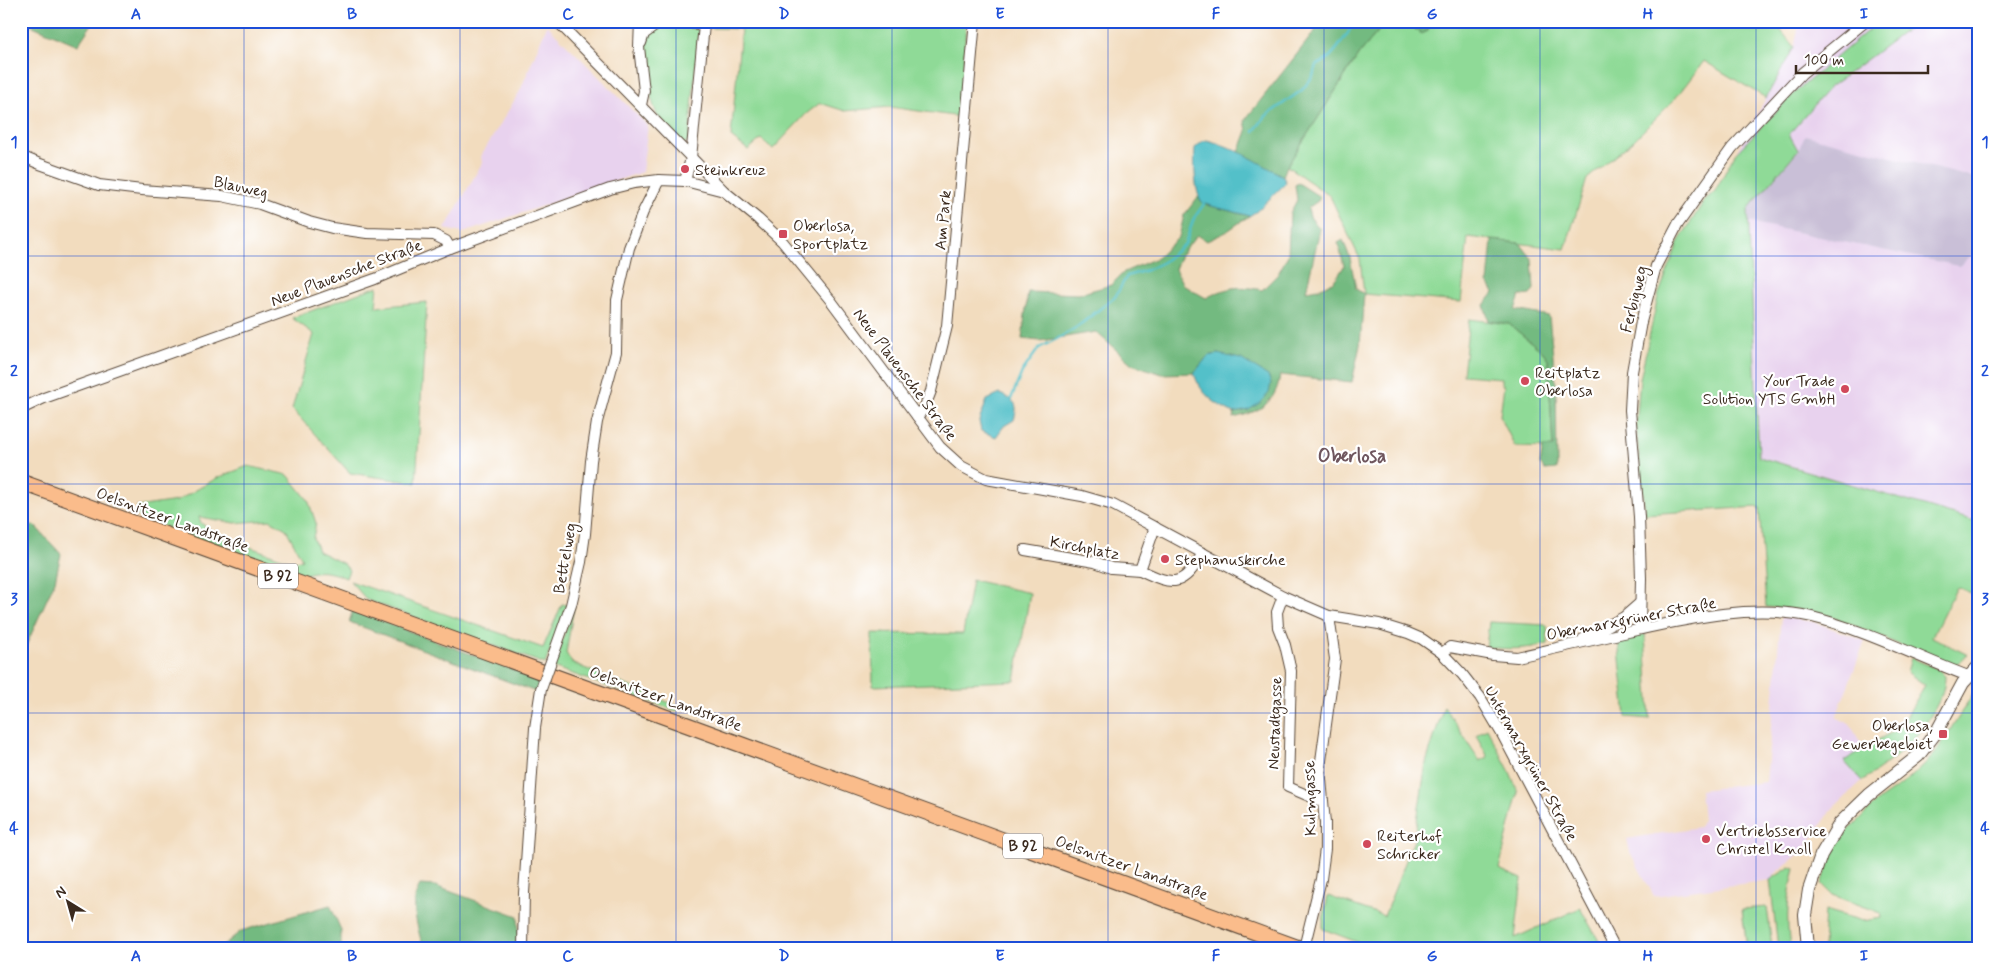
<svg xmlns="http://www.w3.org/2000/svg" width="1999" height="969" font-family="Mynerve,sans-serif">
	<rect width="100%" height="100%" fill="#fff"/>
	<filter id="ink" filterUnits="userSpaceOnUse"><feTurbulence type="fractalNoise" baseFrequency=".02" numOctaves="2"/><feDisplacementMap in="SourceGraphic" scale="10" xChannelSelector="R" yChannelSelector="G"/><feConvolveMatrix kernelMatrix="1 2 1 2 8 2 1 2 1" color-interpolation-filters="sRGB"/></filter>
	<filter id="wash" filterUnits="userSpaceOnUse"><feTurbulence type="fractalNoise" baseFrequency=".0096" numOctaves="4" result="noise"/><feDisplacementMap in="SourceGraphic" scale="20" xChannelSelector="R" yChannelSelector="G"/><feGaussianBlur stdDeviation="1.12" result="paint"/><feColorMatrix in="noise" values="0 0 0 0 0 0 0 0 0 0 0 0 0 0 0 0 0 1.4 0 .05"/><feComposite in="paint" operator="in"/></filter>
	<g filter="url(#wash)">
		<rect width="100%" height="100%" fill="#f2dcbe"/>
		<g fill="#e8d2ee">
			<polygon points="1800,21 1978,21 1978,522 1760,457 1640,379 1658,296 1679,241 1704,201 1715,191 1794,47"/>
			<polygon points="547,25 648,126 642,172 463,233 445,229 482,163 481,156 520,91"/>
			<polygon points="1781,617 1814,622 1865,641 1836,717 1850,724 1864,749 1844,761 1862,781 1833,808 1803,851 1779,870 1770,880 1654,896 1630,852 1627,839 1699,827 1703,820 1700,790 1766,782"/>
		</g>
		<polygon fill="#c9bfd7" points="1805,135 1978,179 1978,250 1959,266 1749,222 1748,209 1798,151"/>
		<g fill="#8fda97" stroke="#65825a">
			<polygon points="966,21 961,117 890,107 845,111 820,103 806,114 773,149 761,139 748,150 731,137 741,29 711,28 703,22"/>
			<polygon points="1401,21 1406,21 1421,34 1428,31 1430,21 1775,21 1775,23 1794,47 1766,98 1704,61 1674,100 1633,141 1587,179 1565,249 1468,237 1461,302 1364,294 1360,259 1330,196 1287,166 1359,54 1380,29"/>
			<polygon points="1879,21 1922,21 1913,25 1830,87 1789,134 1798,150 1748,209 1759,457 1978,522 1978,596 1957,587 1932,637 1968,655 1952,667 1841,620 1812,611 1766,607 1759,507 1645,514 1636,426 1640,379 1658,296 1679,241 1704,201 1715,191 1735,154 1792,95"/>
			<path d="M 664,24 L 699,29 L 689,141 L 684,144 C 676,136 664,128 659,119 C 652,107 639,53 644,42 C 647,34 657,28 664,24 Z"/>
			<polygon points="378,286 376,307 427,302 416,483 350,473 292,409 314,334 292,318"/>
			<polygon points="1469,319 1509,324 1543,352 1548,359 1553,448 1515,447 1500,416 1504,385 1502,385 1502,378 1463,375"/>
			<path d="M 248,466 L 288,475 L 308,500 L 316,523 L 313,538 L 318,551 L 344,564 L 349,570 L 346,578 C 329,571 315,568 298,578 L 235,554 L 235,548 L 241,544 L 293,562 L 302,559 L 286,529 L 270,520 L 235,523 L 199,517 L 201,523 L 225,540 L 226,545 L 217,548 L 136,515 L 137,507 L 177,501 L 217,478 Z"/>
			<polygon points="972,580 1030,593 1015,681 873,686 872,633 963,634"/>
			<polygon points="350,581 543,648 562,604 567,605 545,664 367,600"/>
			<polygon points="574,606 566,653 572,663 680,707 677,711 553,667"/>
			<path d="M 1489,622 L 1547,625 L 1548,644 C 1527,649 1508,650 1486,647 Z"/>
			<polygon points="1645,634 1650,719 1626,717 1618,640"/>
			<path d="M 1911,658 L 1938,669 L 1945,676 C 1946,700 1919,735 1902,751 C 1890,762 1875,772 1862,781 L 1844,761 L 1901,726 L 1925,685 L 1907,672 Z"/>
			<polygon points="1978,686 1978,948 1823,948 1825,910 1863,921 1882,918 1881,913 1833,895 1822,884 1832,854 1846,833 1879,800 1908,780 1934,755"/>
			<polygon points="1444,706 1480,761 1488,757 1476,735 1487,728 1510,772 1518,792 1499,869 1522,879 1515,938 1580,908 1603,948 1373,948 1323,929 1323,920 1328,896 1384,916 1414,840 1426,763"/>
			<path d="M 1790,867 L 1795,869 C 1787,898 1786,918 1790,948 L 1778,948 L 1770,880 Z"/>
			<polygon points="1767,907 1772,947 1747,948 1742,909"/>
		</g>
		<g fill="#73ba80" stroke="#57724f">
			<polygon points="21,21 94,21 78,45"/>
			<polygon points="1323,21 1401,21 1380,29 1359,54 1287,166 1283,176 1239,152 1247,131 1245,120"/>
			<polygon points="1406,21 1430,21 1428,31 1421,34"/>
			<path d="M 1298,183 L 1320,197 L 1318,201 L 1308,208 L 1310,217 L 1320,229 L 1306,291 C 1327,288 1334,284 1344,266 L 1338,243 L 1343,240 L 1350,258 L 1356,289 L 1364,294 L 1360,345 L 1352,382 L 1280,375 C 1276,404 1259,412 1233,418 L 1234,413 L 1248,410 L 1218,354 L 1208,356 L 1194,373 L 1162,374 L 1132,364 L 1096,332 L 1040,341 L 1022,339 L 1028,292 L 1079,294 L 1111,285 L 1124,272 L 1157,258 L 1179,237 L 1184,215 L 1198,197 L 1204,204 L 1249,216 L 1226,232 L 1207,241 L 1197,235 L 1181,255 L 1175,269 L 1183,285 L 1206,298 C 1227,287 1239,285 1262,290 L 1278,274 L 1288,255 L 1290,213 L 1297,200 L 1295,185 Z"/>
			<polygon points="1492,240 1520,243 1532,259 1534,289 1530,295 1520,296 1515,310 1549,316 1556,385 1557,469 1545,470 1540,464 1543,447 1553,447 1548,359 1543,352 1509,324 1489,321 1484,305 1494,293 1488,283"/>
			<polygon points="34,525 61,554 55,581 21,657 21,532"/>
			<polygon points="353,610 540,680 536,692 349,622"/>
			<path d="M 420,885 L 435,886 L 518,916 L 519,948 L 488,948 C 476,934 457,945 443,948 C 437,949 430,948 423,948 C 418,928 409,904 420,885 Z"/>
			<polygon points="330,905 341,930 341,948 220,948 241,931"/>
		</g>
		<g fill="#52c0c9" stroke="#467574">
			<path d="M 1207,140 C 1235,147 1258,162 1283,176 L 1286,183 L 1257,211 L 1249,216 C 1241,213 1207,206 1203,203 C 1194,195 1194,160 1195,148 L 1203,141 Z"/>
			<path d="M 1218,354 L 1241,359 L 1268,376 L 1271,383 L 1269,393 L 1261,402 L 1249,410 L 1234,413 C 1215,404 1200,394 1194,373 L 1208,356 Z"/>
			<path d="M 1000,394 C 1015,401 1019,403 1014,420 L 1004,426 L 996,437 L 981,431 L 979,421 L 987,400 Z"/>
		</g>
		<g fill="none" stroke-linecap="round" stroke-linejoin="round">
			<g stroke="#52c0c9" stroke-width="2.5">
				<path d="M 1254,131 L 1266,116 L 1302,90 L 1313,76 L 1316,65 C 1330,63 1348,34 1355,21"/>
				<polyline points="1011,399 1022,372 1039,348 1057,339 1077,327 1115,297 1127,276 1147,270 1163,262 1185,244 1194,218 1204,204"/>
			</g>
		</g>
	</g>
	<g filter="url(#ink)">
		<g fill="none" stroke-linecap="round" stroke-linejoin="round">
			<defs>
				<g id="minor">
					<polyline points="557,21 723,190"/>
					<polyline points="640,21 639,47 644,91 641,105"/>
					<polyline points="678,21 704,25 691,158 685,181"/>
					<polyline points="641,43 644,34 662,21"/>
					<polyline points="21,156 40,164 99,185 142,190 222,196 260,204 309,222 332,228 367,233 434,235 446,241 450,248"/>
					<polyline points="21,409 44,398 375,279 450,248 610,189 634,183 659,180 685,181 724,191 758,219 782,241 832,302 940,447 961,466 986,479 1082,496 1113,505 1283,596 1329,616 1379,624 1408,633 1422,639 1442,653 1462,674 1480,697 1502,734 1615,948"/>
					<polyline points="917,416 924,409 931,391 947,326 975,21"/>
					<polyline points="1025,550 1095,562 1111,568 1140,570 1155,527"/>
					<path d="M 1140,570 C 1174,586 1182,588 1203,553"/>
					<polyline points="1283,596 1277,612 1278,627 1285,645 1291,671 1288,787 1323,802"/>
					<polyline points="1640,629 1641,578 1639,517 1630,410 1632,372 1641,322 1656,266 1678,224 1732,148 1802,73 1866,21"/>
					<polyline points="1583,639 1624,617 1640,603"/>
					<polyline points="554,653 571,605 581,562 585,534 591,461 597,422 616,352 617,300 629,248 643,212 659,180"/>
					<path d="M 1442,653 L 1450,647 L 1493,655 L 1517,657 C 1554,649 1591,640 1628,632 C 1687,619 1752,603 1812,617 C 1866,630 1917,657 1968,676"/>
					<polyline points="523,948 524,893 535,728 541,689"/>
					<polyline points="1304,948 1321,879 1325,849 1325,823 1320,768 1335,659 1329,616"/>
				</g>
				<polyline id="tertiary" points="1808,948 1805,915 1809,890 1821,855 1840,823 1869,795 1918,756 1937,731 1963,683 1978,667"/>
				<polyline id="primary" points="21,482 1299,948"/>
			</defs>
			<use href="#minor" stroke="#564536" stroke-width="12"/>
			<use href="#tertiary" stroke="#564536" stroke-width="14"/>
			<use href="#primary" stroke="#564536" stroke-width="17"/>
			<use href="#minor" stroke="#fff" stroke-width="10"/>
			<use href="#tertiary" stroke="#fff" stroke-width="12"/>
			<use href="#primary" stroke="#fabc8b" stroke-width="15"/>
			<defs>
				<polyline id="minor-bridge" points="541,689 554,653"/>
			</defs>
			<use href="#minor-bridge" stroke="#564536" stroke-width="12" stroke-linecap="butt"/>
			<use href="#minor-bridge" stroke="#fff" stroke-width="10"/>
		</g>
	</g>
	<path fill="none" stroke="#1d4ed8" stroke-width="1" stroke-opacity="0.55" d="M 244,21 L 244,948M 460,21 L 460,948M 676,21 L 676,948M 892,21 L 892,948M 1108,21 L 1108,948M 1324,21 L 1324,948M 1540,21 L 1540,948M 1756,21 L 1756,948M 21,256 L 1978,256M 21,484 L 1978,484M 21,713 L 1978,713"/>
	<g fill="#d1495b" stroke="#fff" stroke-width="2">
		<circle cx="685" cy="169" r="5"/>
		<rect x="778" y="229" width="10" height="10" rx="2.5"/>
		<circle cx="1525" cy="381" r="5"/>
		<circle cx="1845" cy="389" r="5"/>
		<circle cx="1165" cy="559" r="5"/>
		<rect x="1938" y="729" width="10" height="10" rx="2.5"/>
		<circle cx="1706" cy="839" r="5"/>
		<circle cx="1367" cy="844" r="5"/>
	</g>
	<g text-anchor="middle" stroke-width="4.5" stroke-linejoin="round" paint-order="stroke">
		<g fill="#fff" stroke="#766a62" stroke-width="1">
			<rect x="258" y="563.5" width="40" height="25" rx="4"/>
			<rect x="1003" y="833.5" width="40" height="25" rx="4"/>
		</g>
		<g font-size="15" font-weight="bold" fill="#3b2a1e">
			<text x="278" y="581">B 92</text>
			<text x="1023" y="851">B 92</text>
		</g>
		<g font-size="16" fill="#3b2a1e" stroke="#fff" text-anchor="start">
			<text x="695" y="175">Steinkreuz</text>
			<text x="793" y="231">Oberlosa,<tspan x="793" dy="18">Sportplatz</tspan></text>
			<text x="1535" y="378">Reitplatz<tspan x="1535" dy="18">Oberlosa</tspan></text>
			<text x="1835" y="386" text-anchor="end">Your Trade<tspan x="1835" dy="18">Solution YTS GmbH</tspan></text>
			<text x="1175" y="565">Stephanuskirche</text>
			<text x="1933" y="731" text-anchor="end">Oberlosa,<tspan x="1933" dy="18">Gewerbegebiet</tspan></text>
			<text x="1716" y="836">Vertriebsservice<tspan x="1716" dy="18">Christel Knoll</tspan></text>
			<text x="1377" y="841">Reiterhof<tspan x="1377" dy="18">Schricker</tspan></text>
		</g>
		<g font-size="16" fill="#3b2a1e" stroke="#fff">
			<text transform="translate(241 186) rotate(12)" y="6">Blauweg</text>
			<text transform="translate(942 220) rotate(-85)" y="6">Am Park</text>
			<text transform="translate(346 272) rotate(-21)" y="6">Neue Plauensche Straße</text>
			<text transform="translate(1633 299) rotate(-76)" y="6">Ferbigweg</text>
			<text transform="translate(906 374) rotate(53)" y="6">Neue Plauensche Straße</text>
			<text transform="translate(173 519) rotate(20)" y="6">Oelsnitzer Landstraße</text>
			<text transform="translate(1085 547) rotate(11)" y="6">Kirchplatz</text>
			<text transform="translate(564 558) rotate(-80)" y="6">Bettelweg</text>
			<text transform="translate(1631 618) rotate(-11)" y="6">Obermarxgrüner Straße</text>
			<text transform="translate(666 698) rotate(20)" y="6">Oelsnitzer Landstraße</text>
			<text transform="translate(1274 723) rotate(-88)" y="6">Neustadtgasse</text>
			<text transform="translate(1532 763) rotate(61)" y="6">Untermarxgrüner Straße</text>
			<text transform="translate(1309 798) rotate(-91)" y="6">Kulmgasse</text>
			<text transform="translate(1132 867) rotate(20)" y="6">Oelsnitzer Landstraße</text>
		</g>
		<g font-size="19" font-weight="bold" fill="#6f565e" stroke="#fff">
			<text x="1352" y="462">Oberlosa</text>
		</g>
	</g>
	<rect width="1999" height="969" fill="none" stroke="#fff" stroke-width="55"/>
	<g transform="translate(68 902) rotate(323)" stroke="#ffffff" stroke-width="4" paint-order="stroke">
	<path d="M0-4L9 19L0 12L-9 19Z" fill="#3b2a1e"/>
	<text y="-8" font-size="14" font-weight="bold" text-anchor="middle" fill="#3b2a1e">N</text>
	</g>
	<path d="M1796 65v8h132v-8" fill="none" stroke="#3b2a1e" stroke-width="2.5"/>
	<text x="1804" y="65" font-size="15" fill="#3b2a1e" stroke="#ffffff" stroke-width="4" paint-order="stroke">100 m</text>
	<rect x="28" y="28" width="1944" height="914" fill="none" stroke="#1d4ed8" stroke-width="2"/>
	<g font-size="16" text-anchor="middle" font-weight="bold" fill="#1d4ed8">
		<text x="136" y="19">A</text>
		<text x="352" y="19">B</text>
		<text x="568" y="19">C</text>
		<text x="784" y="19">D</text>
		<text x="1000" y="19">E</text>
		<text x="1216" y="19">F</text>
		<text x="1432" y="19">G</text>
		<text x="1648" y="19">H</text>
		<text x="1864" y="19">I</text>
		<text x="14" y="147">1</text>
		<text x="1985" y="147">1</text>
		<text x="14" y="376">2</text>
		<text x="1985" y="376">2</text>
		<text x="14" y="604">3</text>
		<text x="1985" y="604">3</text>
		<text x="14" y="833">4</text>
		<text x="1985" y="833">4</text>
		<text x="136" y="961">A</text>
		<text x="352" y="961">B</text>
		<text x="568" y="961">C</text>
		<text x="784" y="961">D</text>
		<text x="1000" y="961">E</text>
		<text x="1216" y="961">F</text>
		<text x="1432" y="961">G</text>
		<text x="1648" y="961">H</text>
		<text x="1864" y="961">I</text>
	</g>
</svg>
